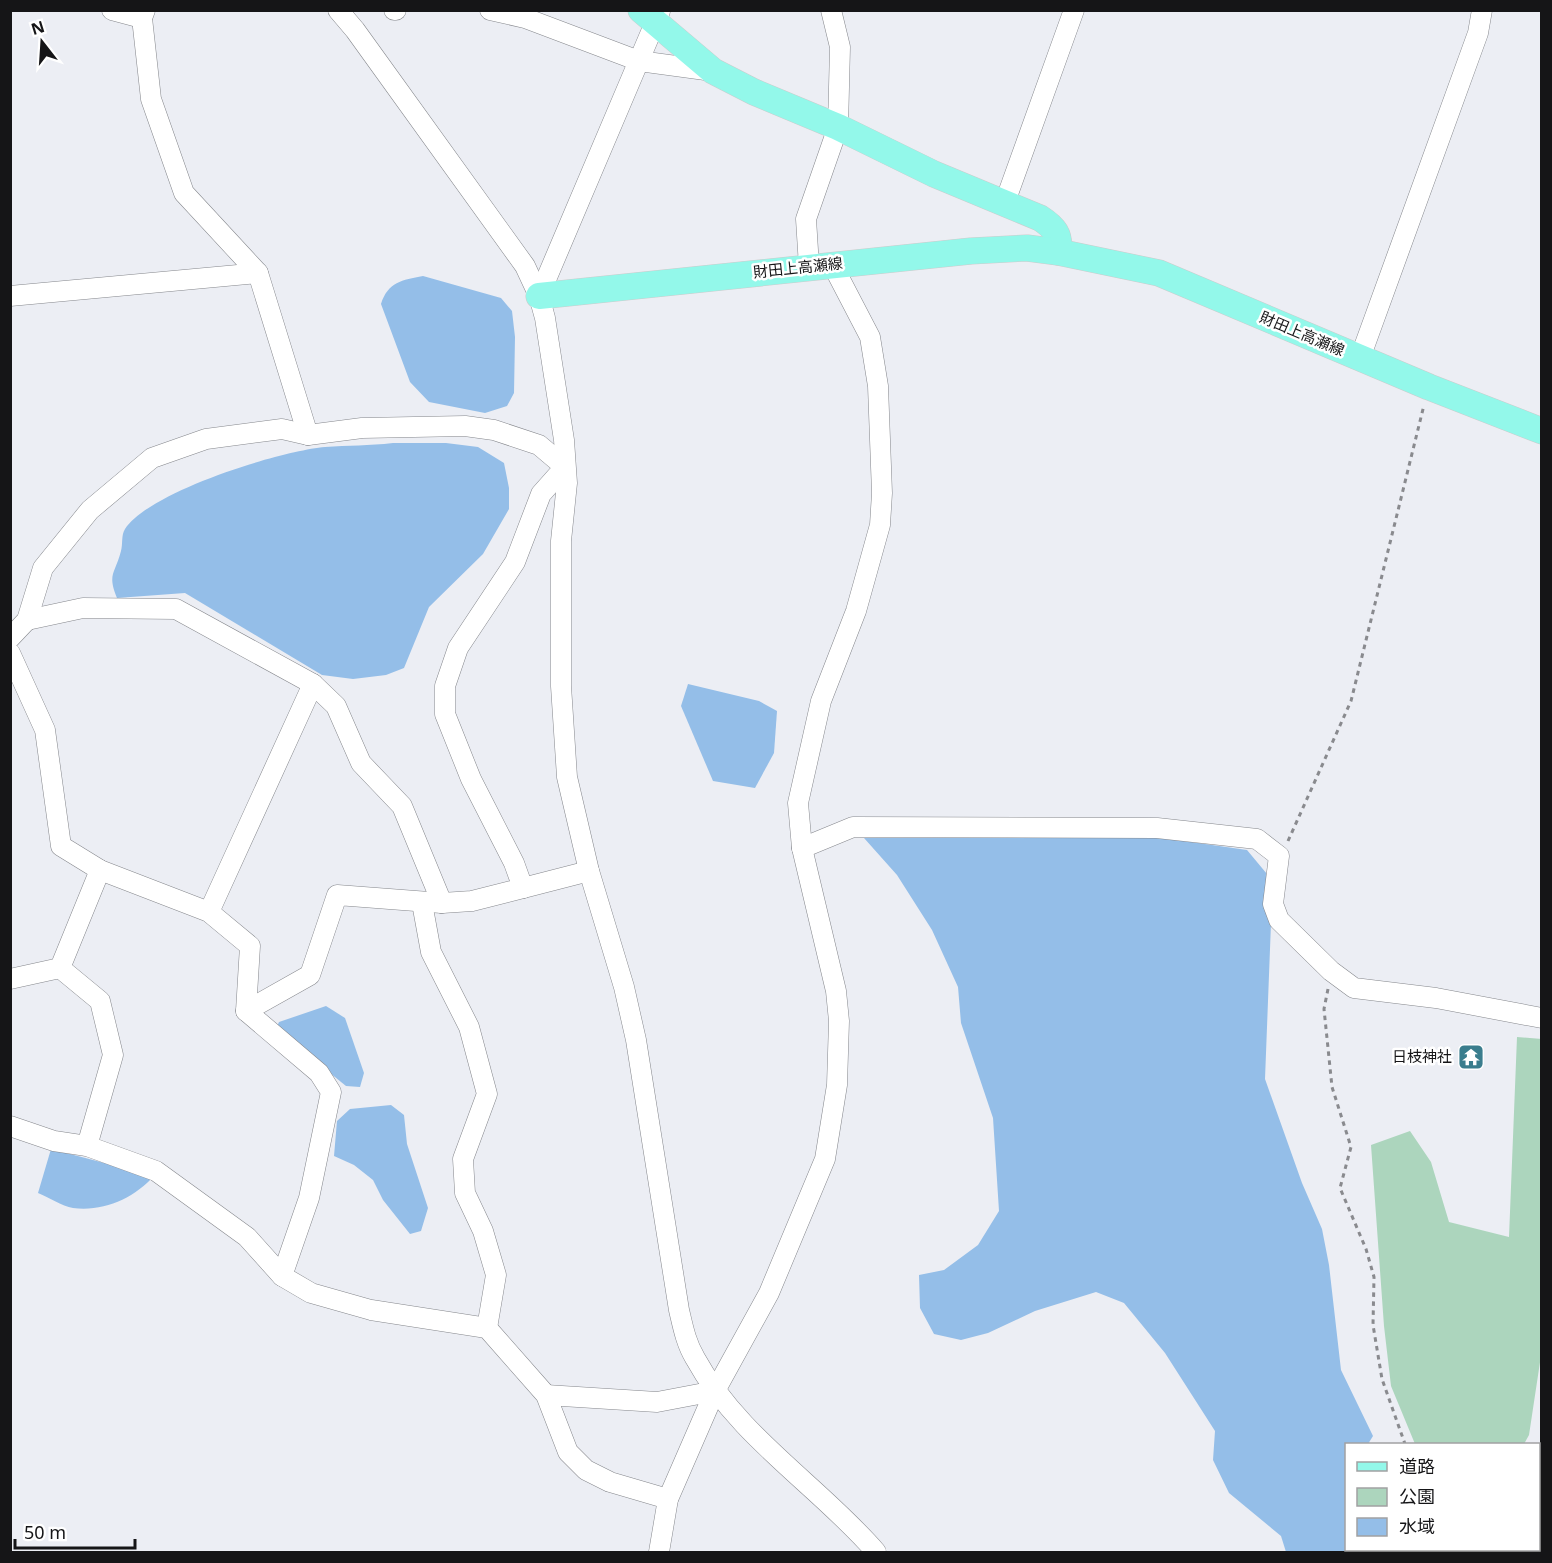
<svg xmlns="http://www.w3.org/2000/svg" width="1552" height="1563" font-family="'Noto Sans','Noto Sans JP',sans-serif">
	<rect width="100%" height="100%" fill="#eceef4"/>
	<polygon fill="#acd5bd" points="1517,1037 1542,1039 1542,1349 1529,1435 1524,1444 1415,1444 1391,1386 1384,1326 1371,1145 1410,1131 1431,1162 1449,1222 1509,1237"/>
	<g fill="#94bee8">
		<path d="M 423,276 L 501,298 L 512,311 L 515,337 L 514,393 L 507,406 L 485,413 L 429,402 L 410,382 L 381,304 C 388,282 402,280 423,276 Z"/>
		<path d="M 393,443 L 446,443 L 478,447 L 504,463 L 509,488 L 509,509 L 483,554 L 429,607 L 404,668 L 386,675 L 353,679 L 322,675 L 185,593 L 117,598 C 107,574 115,574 121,551 C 123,544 121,535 125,529 C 150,491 280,451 325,447 C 348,445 369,446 393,443 Z"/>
		<polygon points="688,684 759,701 777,711 774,753 755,788 713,781 681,706"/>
		<polygon points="1156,837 1247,850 1267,874 1271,923 1265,1079 1302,1183 1322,1229 1329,1265 1341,1370 1373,1436 1368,1444 1346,1444 1346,1550 1352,1550 1351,1552 1286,1552 1281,1536 1229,1493 1213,1460 1215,1431 1165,1353 1124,1303 1096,1292 1035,1311 988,1333 961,1340 934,1334 920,1308 919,1275 944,1270 978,1245 999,1211 993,1118 961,1023 958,987 932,930 897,875 864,838"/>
		<polygon points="326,1006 345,1018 364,1073 360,1087 346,1086 276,1029 279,1022"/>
		<polygon points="391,1105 404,1115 407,1144 428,1208 421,1231 410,1234 383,1200 373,1180 354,1165 334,1156 337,1121 350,1109"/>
		<path d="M 51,1149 L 154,1176 C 134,1198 104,1212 73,1208 C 62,1206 48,1197 38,1193 Z"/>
	</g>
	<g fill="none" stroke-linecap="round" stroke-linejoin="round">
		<defs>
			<g id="minor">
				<polyline points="112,10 142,18"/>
				<polyline points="145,10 142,18 151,99 184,193 258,273 308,435"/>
				<path d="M 338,10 L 355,30 L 525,266 L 539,296 L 545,318 L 564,440 L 567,483 L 561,541 L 561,686 L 567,777 L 589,871 L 624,987 L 636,1040 L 679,1310 C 683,1327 686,1343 695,1358 C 738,1437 819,1486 876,1552"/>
				<polyline points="394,10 396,10"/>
				<polyline points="490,10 525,18 639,61 713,71"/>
				<polyline points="1005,202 1074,10"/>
				<polyline points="809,266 806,219 838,127 840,47 831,10"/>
				<polyline points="10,296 258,273"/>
				<polyline points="539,296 660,11"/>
				<polyline points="1360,358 1478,33 1482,10"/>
				<polyline points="27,620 83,608 176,609 313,684 336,706 361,763 402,806 442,903"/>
				<polyline points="10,638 27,620 43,568 90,510 152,458 206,439 282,429 308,435 362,428 465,426 494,430 539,445 565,467 541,494 515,562 458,648 445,686 445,714 471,779 514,863 523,888 472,901 442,903 337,895 310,975 246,1011"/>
				<polyline points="10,653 45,730 61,846 100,870 209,912 250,946 246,1011 319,1073 331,1092 309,1198 282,1276"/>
				<polyline points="802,848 853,827 1157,828 1257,839 1279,856 1273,904 1279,920 1331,971 1354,988 1436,998 1542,1018"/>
				<polyline points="523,888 589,871"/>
				<polyline points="422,903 431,952 469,1027 487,1094 463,1159 465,1193 483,1231 496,1275 487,1328"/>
				<polyline points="209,912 313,684"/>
				<polyline points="60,968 100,1001 113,1055 87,1146"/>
				<polyline points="10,979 60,968 100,870"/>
				<polyline points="10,1126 54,1141 87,1146 156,1171 247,1237 282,1276 311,1293 371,1310 487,1328 546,1395 568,1452 586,1470 610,1482 668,1499"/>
				<polyline points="546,1395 657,1402 715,1391"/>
				<polyline points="659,1552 668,1499 715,1391 769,1293 825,1159 837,1085 839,1021 836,991 802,848 798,803 821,701 856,611 880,525 882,493 878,386 870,337 832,264"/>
			</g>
			<g id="major">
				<path d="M 641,10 L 713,71 L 754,92 L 838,127 L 934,174 L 1040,218 C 1054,227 1061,235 1058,252"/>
				<polyline points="539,296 971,251 1027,248 1058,252 1159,273 1429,387 1542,431"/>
			</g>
		</defs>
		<use href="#minor" stroke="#85878c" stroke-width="21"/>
		<use href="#major" stroke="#ccc" stroke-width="27"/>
		<g stroke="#898a8e" stroke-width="3" stroke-dasharray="4.5 4.5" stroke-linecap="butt">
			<polyline points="1288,841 1351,701 1424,405"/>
			<polyline points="1328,989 1324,1009 1332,1087 1351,1147 1340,1188 1366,1249 1374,1277 1373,1325 1382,1379 1405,1444"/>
			<polyline points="1435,1552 1437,1550"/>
		</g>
		<use href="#minor" stroke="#fff" stroke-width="20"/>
		<use href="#major" stroke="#93f8ea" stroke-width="26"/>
	</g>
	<defs>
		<symbol id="temple-square" viewBox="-11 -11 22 22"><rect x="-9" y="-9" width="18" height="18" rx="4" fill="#3a7d8d" stroke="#fff"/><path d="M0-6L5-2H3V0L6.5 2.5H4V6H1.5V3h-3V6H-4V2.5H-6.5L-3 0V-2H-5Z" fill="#fff"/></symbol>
	</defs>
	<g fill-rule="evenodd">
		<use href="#temple-square" x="1456" y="1042" width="30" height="30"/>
	</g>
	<g text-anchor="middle" stroke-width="5" stroke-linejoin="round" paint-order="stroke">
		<g font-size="15" fill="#151517" stroke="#fff">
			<text transform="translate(798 268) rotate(-6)" y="5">財田上高瀬線</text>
			<text transform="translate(1302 334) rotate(23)" y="5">財田上高瀬線</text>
		</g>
		<g font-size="15" fill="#151517" stroke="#fff" text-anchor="end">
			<text x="1452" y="1062">日枝神社</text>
		</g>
	</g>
	<rect width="1552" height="1563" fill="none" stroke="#151517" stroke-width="24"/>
	<rect x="1345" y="1443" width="195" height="108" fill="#ffffff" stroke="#a1a1a2" stroke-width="1.5"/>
	<rect x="1357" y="1462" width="30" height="9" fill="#93f8ea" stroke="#a1a1a2" stroke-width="1.5"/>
	<text x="1399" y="1473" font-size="18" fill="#151517">道路</text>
	<rect x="1357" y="1488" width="30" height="18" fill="#acd5bd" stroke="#a1a1a2" stroke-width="1.5"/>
	<text x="1399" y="1503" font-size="18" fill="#151517">公園</text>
	<rect x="1357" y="1518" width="30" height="18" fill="#94bee8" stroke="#a1a1a2" stroke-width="1.5"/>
	<text x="1399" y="1533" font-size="18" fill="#151517">水域</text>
	<g transform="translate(42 42) rotate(343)" stroke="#ffffff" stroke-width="4.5" paint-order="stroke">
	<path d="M0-4.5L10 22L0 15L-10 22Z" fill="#151517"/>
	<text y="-9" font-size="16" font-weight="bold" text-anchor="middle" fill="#151517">N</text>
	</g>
	<path d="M15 1539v9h120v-9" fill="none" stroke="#151517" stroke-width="3"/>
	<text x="24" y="1539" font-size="18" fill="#151517" stroke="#ffffff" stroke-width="4.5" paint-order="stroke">50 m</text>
</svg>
